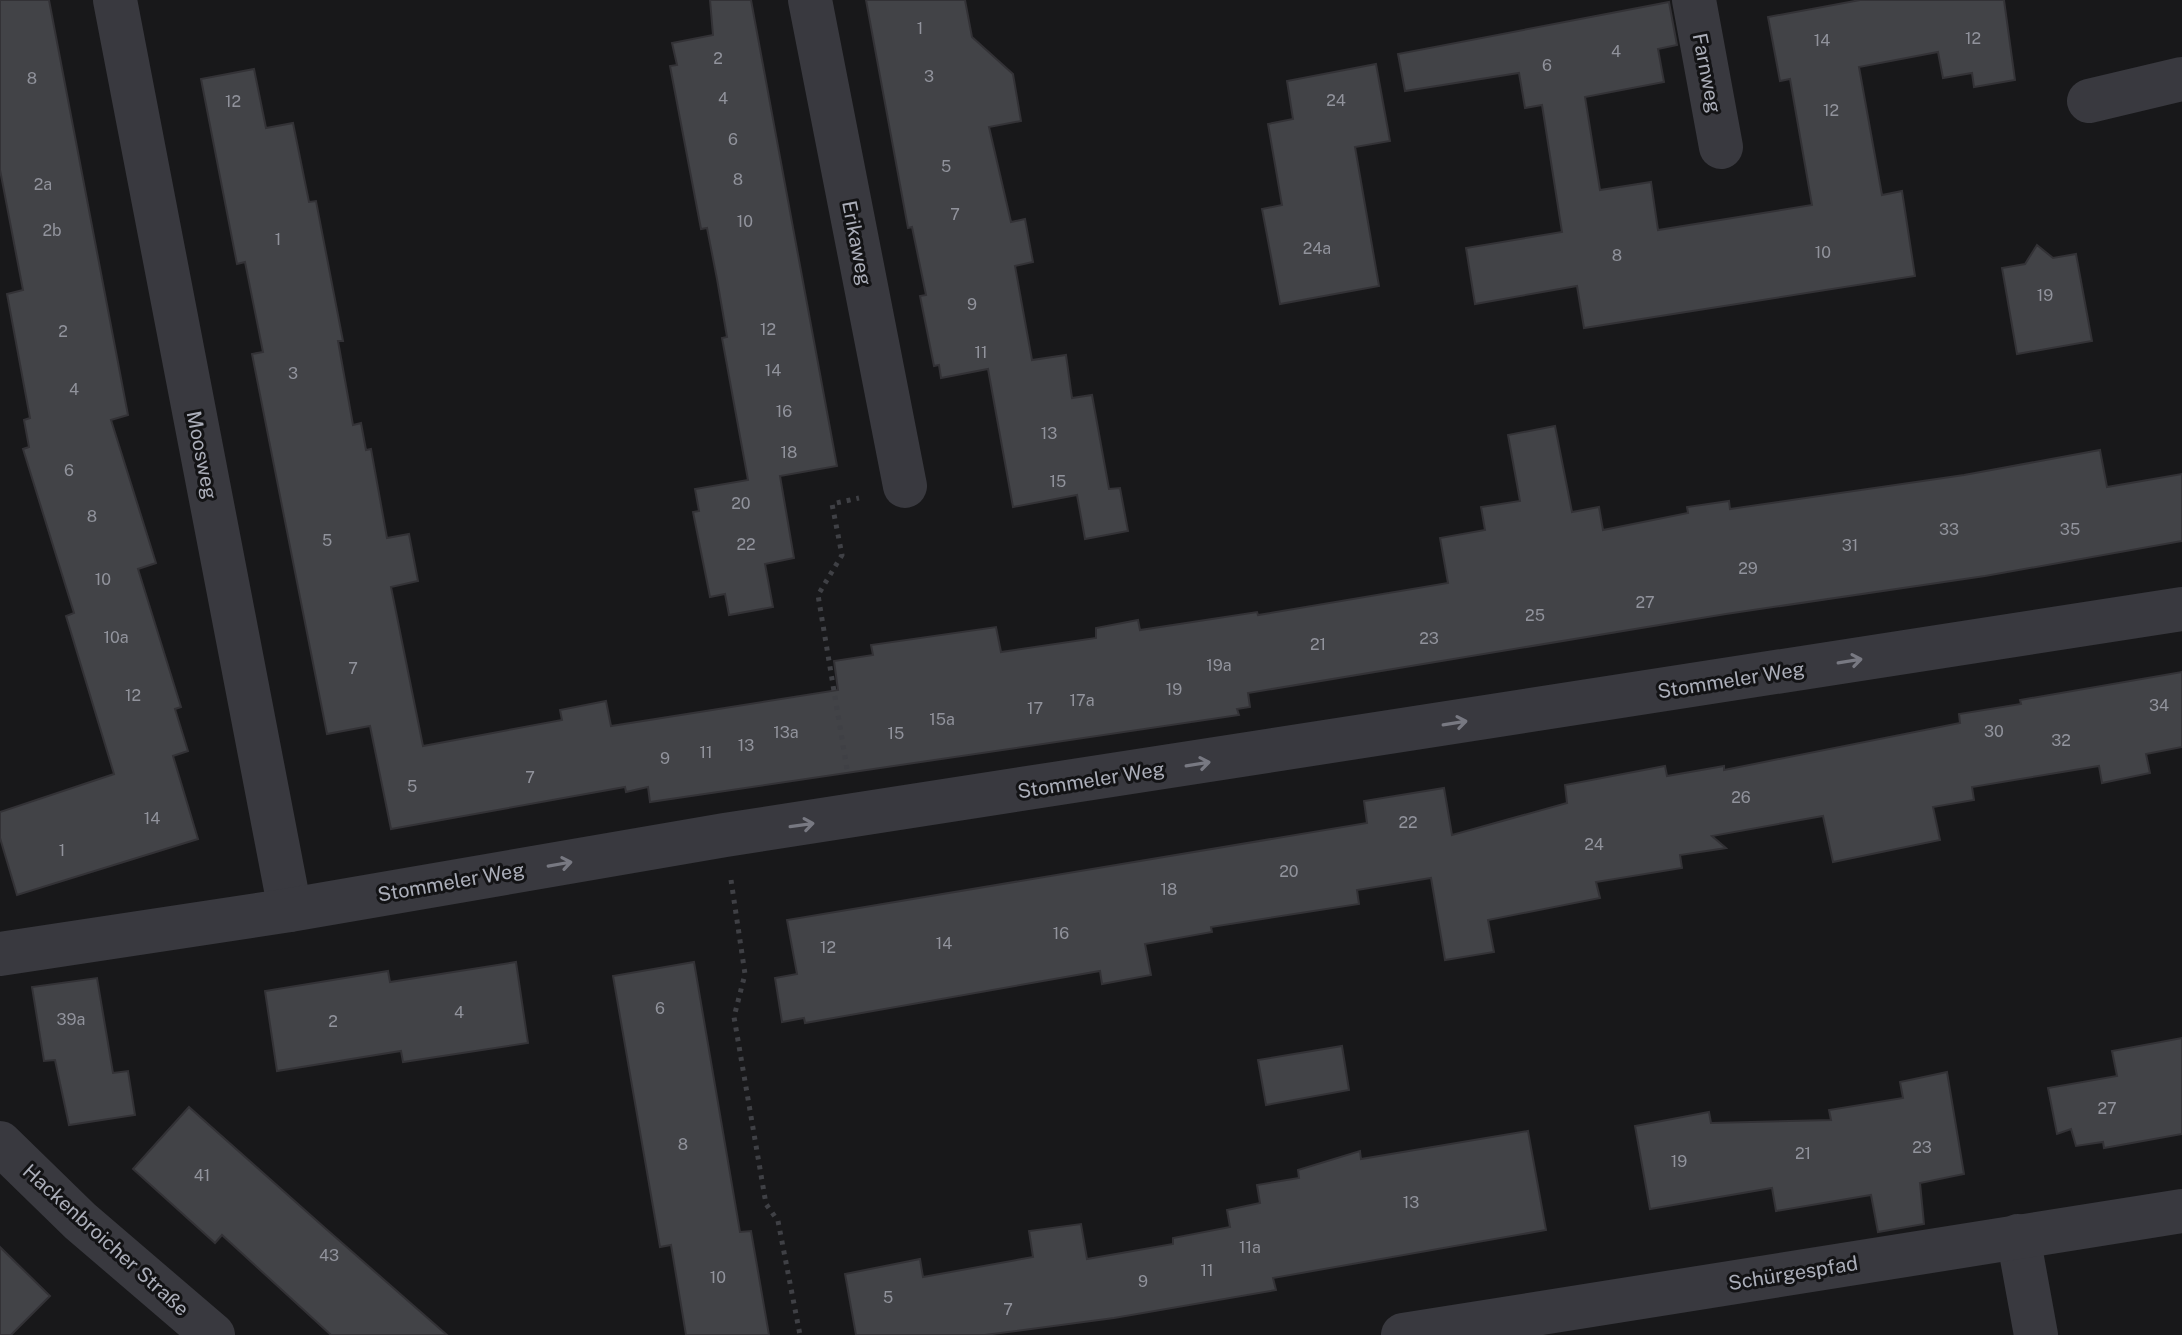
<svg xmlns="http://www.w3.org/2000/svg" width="2182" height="1335" font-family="'Public Sans',sans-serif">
	<rect width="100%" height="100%" fill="#18181a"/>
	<g fill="#424347" stroke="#333236" stroke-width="2">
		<polygon points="0,0 49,0 128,415 111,420 156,563 138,569 181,707 175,709 188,751 173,756 198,839 17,895 0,838 0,812 114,774 66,616 74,613 23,449 29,447 24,420 30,418 7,294 23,290 0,170"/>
		<polygon points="710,0 751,0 837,466 780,476 794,558 765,564 773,607 729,615 725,594 710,597 693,512 699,511 695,489 748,480 722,338 727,337 717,279 707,228 701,229 670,66 677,65 672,43 713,35"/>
		<polygon points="866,0 965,0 972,37 1013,74 1021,121 989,127 1011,222 1025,219 1033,262 1015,266 1032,360 1066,355 1072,398 1092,395 1109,489 1120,488 1128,531 1085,539 1077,495 1013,507 988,369 941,378 939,365 934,366 920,296 926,295 912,227 908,228"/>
		<polygon points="1860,0 2004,0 2015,80 1974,87 1972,73 1943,78 1938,52 1859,67 1882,195 1902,191 1915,276 1584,328 1577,286 1475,304 1466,248 1562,232 1542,105 1525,108 1519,73 1405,91 1398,54 1669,2 1677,45 1658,49 1664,82 1585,97 1600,190 1651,182 1658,230 1812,205 1790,79 1780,81 1768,17"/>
		<polygon points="1376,64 1390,141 1355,147 1379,286 1280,304 1262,209 1282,205 1268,124 1293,119 1287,81"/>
		<polygon points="254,69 266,128 293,123 309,202 316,201 343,341 338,341 353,425 361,423 366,450 371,449 387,538 409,534 418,581 391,587 423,746 562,720 560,710 606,701 611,726 838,690 834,661 873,655 871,645 996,627 1001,652 1096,638 1096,628 1138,620 1140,630 1257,612 1258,615 1448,583 1440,538 1485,530 1481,507 1520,501 1508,435 1555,426 1572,512 1599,507 1603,530 1688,513 1687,507 1729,501 1730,509 1964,475 2100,450 2107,487 2182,474 2182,541 1985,576 1726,614 1248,693 1250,707 1237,709 1239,715 650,802 648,787 626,792 625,787 391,829 370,726 327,734 252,354 263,352 245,262 237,264 201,79"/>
		<polygon points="2037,245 2053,258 2076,254 2092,341 2017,354 2002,268 2025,264"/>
		<polygon points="2182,672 2182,747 2146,754 2150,773 2102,783 2099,766 1972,787 1974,800 1933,807 1940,840 1833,862 1823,816 1712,836 1726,848 1680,855 1682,868 1596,882 1600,898 1488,920 1494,952 1445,960 1431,878 1357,890 1359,904 1211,927 1212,932 1145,944 1151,975 1102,984 1100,971 805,1023 804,1018 782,1022 775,978 797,974 787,920 1367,823 1364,801 1444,788 1452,835 1567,803 1565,785 1665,766 1667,776 1724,766 1724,770 1960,723 1959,714 2021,704 2020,700"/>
		<polygon points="516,962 528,1043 403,1062 401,1051 277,1071 265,991 388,971 390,982"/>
		<polygon points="694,962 740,1232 751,1231 769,1335 686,1335 671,1245 660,1247 613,976"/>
		<polygon points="97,978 113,1073 128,1071 135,1115 69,1125 55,1060 44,1061 32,987"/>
		<polygon points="2182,1038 2182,1134 2104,1148 2103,1142 2076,1146 2071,1129 2057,1134 2048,1088 2117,1076 2112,1051"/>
		<polygon points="1342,1046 1349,1090 1266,1105 1258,1060"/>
		<polygon points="1947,1072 1964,1174 1920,1183 1924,1224 1878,1232 1871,1195 1776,1211 1772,1188 1650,1209 1635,1126 1709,1112 1711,1123 1831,1120 1829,1110 1903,1098 1900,1082"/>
		<polygon points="189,1107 325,1228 447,1335 331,1335 222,1235 215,1243 133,1169"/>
		<polygon points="1528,1131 1546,1230 1273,1278 1276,1290 1114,1318 985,1335 856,1335 845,1274 920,1259 923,1277 1033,1257 1029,1231 1081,1224 1087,1259 1173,1244 1173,1238 1230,1227 1227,1210 1260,1203 1257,1185 1299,1178 1298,1170 1360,1151 1361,1159"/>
		<polygon points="0,1247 50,1296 11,1335 0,1335"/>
	</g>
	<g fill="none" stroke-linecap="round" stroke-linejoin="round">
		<g stroke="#3f4045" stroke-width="5" stroke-dasharray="4 6" stroke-linecap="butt">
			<polyline points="847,769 818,595 842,555 832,504 859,498"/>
			<polyline points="731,880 745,974 734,1017 766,1204 778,1221 800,1335"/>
		</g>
		<g stroke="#39393f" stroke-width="44">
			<polyline points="115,0 290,910"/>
			<polyline points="810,0 905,486"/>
			<polyline points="1694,0 1721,147"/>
			<polyline points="2089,101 2182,79"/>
			<polyline points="0,954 290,910 725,835 2182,609"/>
			<polyline points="0,1143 80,1221 213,1335"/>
			<polyline points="2018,1236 2036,1335"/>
			<polyline points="1403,1335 2182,1211"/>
		</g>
	</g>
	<defs><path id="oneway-shaft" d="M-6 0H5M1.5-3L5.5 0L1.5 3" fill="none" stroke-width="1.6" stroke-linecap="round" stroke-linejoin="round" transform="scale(2)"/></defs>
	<g stroke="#787982">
		<use href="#oneway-shaft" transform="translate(1850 661) rotate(-9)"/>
		<use href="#oneway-shaft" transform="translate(1455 723) rotate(-9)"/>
		<use href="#oneway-shaft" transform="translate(1198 764) rotate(-9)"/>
		<use href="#oneway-shaft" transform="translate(802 825) rotate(-8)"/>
		<use href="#oneway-shaft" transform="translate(560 864) rotate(-10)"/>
	</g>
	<g text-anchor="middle" stroke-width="6" stroke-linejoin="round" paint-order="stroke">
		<g font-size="16" fill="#91939c">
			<text x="920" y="34">1</text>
			<text x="1973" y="44">12</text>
			<text x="1822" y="46">14</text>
			<text x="1616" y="57">4</text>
			<text x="718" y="64">2</text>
			<text x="1547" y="71">6</text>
			<text x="929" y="82">3</text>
			<text x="32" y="84">8</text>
			<text x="723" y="104">4</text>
			<text x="1336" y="106">24</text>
			<text x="233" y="107">12</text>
			<text x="1831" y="116">12</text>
			<text x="733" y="145">6</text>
			<text x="946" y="172">5</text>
			<text x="738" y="185">8</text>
			<text x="43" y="190">2a</text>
			<text x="955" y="220">7</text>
			<text x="745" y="227">10</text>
			<text x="52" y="236">2b</text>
			<text x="278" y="245">1</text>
			<text x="1317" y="254">24a</text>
			<text x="1823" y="258">10</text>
			<text x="1617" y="261">8</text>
			<text x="2045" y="301">19</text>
			<text x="972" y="310">9</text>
			<text x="768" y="335">12</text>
			<text x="63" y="337">2</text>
			<text x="981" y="358">11</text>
			<text x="773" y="376">14</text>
			<text x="293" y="379">3</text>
			<text x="74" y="395">4</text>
			<text x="784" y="417">16</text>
			<text x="1049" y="439">13</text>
			<text x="789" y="458">18</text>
			<text x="69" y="476">6</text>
			<text x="1058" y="487">15</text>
			<text x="741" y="509">20</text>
			<text x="92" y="522">8</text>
			<text x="1949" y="535">33</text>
			<text x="2070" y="535">35</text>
			<text x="327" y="546">5</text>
			<text x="746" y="550">22</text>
			<text x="1850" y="551">31</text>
			<text x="1748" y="574">29</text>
			<text x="103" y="585">10</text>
			<text x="1645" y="608">27</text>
			<text x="1535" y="621">25</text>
			<text x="116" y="643">10a</text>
			<text x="1429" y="644">23</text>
			<text x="1318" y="650">21</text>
			<text x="1219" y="671">19a</text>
			<text x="353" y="674">7</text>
			<text x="1174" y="695">19</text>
			<text x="133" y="701">12</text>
			<text x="1082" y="706">17a</text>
			<text x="2159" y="711">34</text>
			<text x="1035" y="714">17</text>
			<text x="942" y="725">15a</text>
			<text x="1994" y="737">30</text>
			<text x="786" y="738">13a</text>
			<text x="896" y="739">15</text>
			<text x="2061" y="746">32</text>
			<text x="746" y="751">13</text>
			<text x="706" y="758">11</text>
			<text x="665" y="764">9</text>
			<text x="530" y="783">7</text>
			<text x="412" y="792">5</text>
			<text x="1741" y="803">26</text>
			<text x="152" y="824">14</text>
			<text x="1408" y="828">22</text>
			<text x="1594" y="850">24</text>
			<text x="62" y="856">1</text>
			<text x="1289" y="877">20</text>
			<text x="1169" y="895">18</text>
			<text x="1061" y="939">16</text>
			<text x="944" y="949">14</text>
			<text x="828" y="953">12</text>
			<text x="660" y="1014">6</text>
			<text x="459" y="1018">4</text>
			<text x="71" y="1025">39a</text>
			<text x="333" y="1027">2</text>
			<text x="2107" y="1114">27</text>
			<text x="683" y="1150">8</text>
			<text x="1922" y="1153">23</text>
			<text x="1803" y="1159">21</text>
			<text x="1679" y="1167">19</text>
			<text x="202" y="1181">41</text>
			<text x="1411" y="1208">13</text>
			<text x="1250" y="1253">11a</text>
			<text x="329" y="1261">43</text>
			<text x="1207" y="1276">11</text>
			<text x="718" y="1283">10</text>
			<text x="1143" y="1287">9</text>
			<text x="888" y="1303">5</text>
			<text x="1008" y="1315">7</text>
		</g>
		<g font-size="20" fill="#abaeb9" stroke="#131315">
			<text transform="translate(1707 73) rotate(79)" y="7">Farnweg</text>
			<text transform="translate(857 243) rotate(79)" y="7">Erikaweg</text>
			<text transform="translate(202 455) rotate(79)" y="7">Moosweg</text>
			<text transform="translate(1731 680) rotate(-9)" y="7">Stommeler Weg</text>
			<text transform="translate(1091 780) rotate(-9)" y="7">Stommeler Weg</text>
			<text transform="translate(451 882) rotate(-10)" y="7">Stommeler Weg</text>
			<text transform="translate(106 1240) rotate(42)" y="7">Hackenbroicher Straße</text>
			<text transform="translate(1793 1273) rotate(-9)" y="7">Schürgespfad</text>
		</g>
	</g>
</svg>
